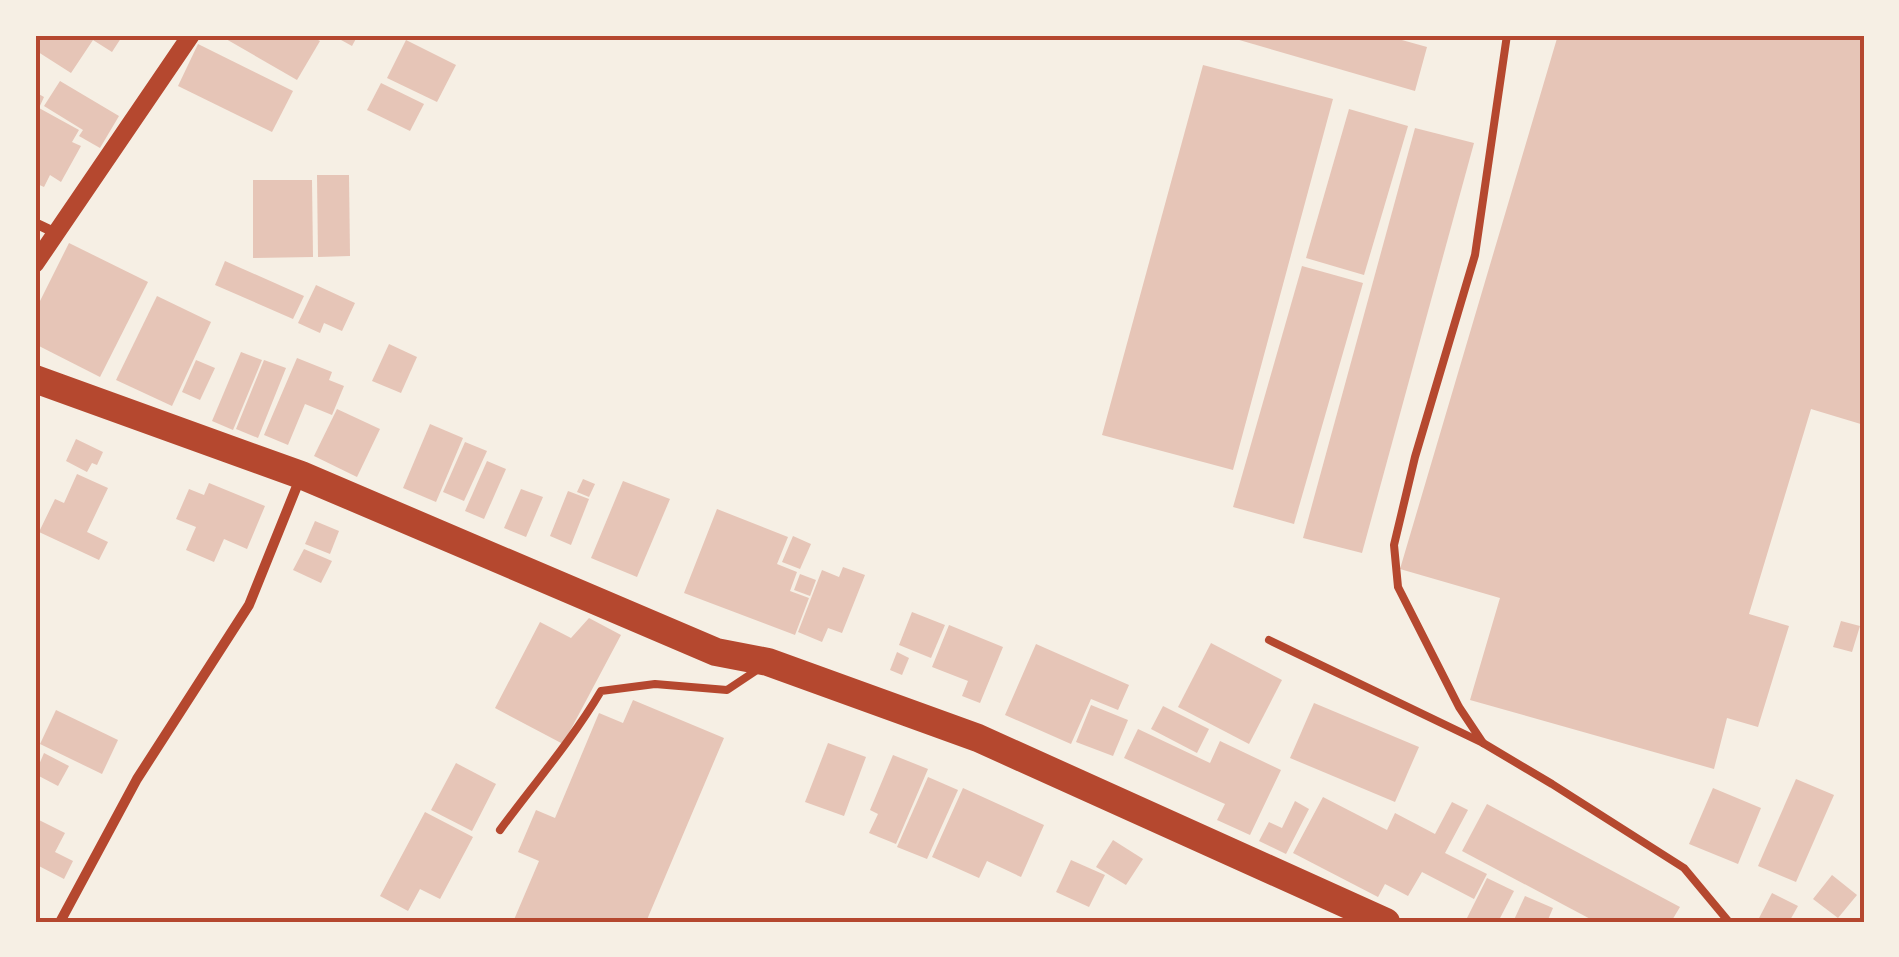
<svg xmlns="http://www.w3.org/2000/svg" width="1899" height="957" font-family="Cabin,sans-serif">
	<rect width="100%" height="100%" fill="#f6efe4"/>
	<g fill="#e6c5b7">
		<polygon points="35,35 123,35 112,52 93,40 71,73 35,50"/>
		<polygon points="219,35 309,35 320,41 297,80"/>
		<polygon points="332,35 358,35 352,46"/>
		<polygon points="1222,35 1384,35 1427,47 1415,91"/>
		<polygon points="1558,35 1864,35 1864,425 1811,409 1749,614 1789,626 1758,727 1727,718 1714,769 1470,700 1500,598 1400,569"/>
		<polygon points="406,40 456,65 437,102 387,78"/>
		<polygon points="198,44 293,91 272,132 178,86"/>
		<polygon points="1203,65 1333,99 1233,470 1102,435"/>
		<polygon points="60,81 119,116 100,148 79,136 83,130 44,106"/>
		<polygon points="381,83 424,104 410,131 367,110"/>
		<polygon points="35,92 44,97 39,108 79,130 72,142 81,146 61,182 50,175 44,187 35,183"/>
		<polygon points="1349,109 1408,126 1364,275 1306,258"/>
		<polygon points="1415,128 1474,143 1362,553 1303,538"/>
		<polygon points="317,175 349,175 350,256 318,257"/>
		<polygon points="253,180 312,180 313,257 253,258"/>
		<polygon points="69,243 148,282 100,377 35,344 35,311"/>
		<polygon points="225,261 304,296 293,319 215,285"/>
		<polygon points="1302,266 1363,283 1294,524 1233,507"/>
		<polygon points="316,285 355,303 342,331 324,323 320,333 298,323"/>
		<polygon points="157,296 211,322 172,406 116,380"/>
		<polygon points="389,344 417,357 401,393 372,381"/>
		<polygon points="241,352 262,360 233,430 212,421"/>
		<polygon points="297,358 332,372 329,380 344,386 332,415 305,404 288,445 264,435"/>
		<polygon points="196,360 215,368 200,400 182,392"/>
		<polygon points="264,360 286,368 258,438 236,429"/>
		<polygon points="337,409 380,429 357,477 314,456"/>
		<polygon points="430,424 463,438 436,502 403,488"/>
		<polygon points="76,439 103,452 97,465 92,463 87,472 66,461"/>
		<polygon points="465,442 487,451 464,501 443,492"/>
		<polygon points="487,461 506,469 484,519 465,511"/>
		<polygon points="77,474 108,488 87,532 108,542 99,560 39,532 55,499 64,503"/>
		<polygon points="583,479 595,484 589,497 577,492"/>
		<polygon points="623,481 670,499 637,577 591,558"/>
		<polygon points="209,483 265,506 247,549 224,539 214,562 186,550 196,527 176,519 189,489 204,495"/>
		<polygon points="521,489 543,497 526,537 504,528"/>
		<polygon points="568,491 589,499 571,545 550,536"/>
		<polygon points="717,509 788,537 777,564 797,572 790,591 809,598 795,635 684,593"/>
		<polygon points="315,521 339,531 330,554 305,544"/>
		<polygon points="793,536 811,544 800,569 782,562"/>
		<polygon points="304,549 332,561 321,583 293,570"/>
		<polygon points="843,567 865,575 842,633 828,628 822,642 798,632 822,570 839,577"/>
		<polygon points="800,574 816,580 810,596 794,590"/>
		<polygon points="912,612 945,625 931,658 899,645"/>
		<polygon points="589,618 621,635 563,744 495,708 540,622 571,638"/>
		<polygon points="1841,621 1860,626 1852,652 1833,647"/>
		<polygon points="949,625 1003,647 980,703 962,696 968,681 932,667"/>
		<polygon points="1211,643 1282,680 1249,744 1178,707"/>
		<polygon points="1036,644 1129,685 1118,710 1091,699 1071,744 1005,715"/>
		<polygon points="897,652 909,658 902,675 890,670"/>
		<polygon points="633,700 724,738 646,922 513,922 539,861 518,852 536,810 555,818 599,713 623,723"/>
		<polygon points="1314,703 1419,747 1395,802 1290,758"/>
		<polygon points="1091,705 1128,720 1113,756 1076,742"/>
		<polygon points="1163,706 1209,729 1197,753 1151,729"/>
		<polygon points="56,710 118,740 102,774 40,744"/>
		<polygon points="1138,729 1210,763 1220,741 1281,770 1250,835 1217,820 1225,804 1124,758"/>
		<polygon points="828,743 866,757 844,816 805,802"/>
		<polygon points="44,753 69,766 58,786 35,774"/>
		<polygon points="893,755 928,769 896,844 869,833 878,814 870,810"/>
		<polygon points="456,763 496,784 472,831 431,810"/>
		<polygon points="928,777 958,790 927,859 897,847"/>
		<polygon points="1796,779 1834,795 1796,882 1758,866"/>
		<polygon points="963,788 1044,825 1021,877 987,861 979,878 932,857"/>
		<polygon points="1713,788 1761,808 1738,864 1689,844"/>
		<polygon points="1323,797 1387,830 1395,813 1435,834 1452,802 1468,810 1445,853 1487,874 1474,899 1422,872 1408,896 1385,884 1378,897 1293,853"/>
		<polygon points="1295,801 1309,809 1286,854 1259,841 1269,822 1282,828"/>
		<polygon points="1487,804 1680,907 1671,922 1596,922 1462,851"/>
		<polygon points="425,812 473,837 440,899 420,889 408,911 380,896"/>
		<polygon points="35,818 65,833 55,852 73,861 64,879 35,864"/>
		<polygon points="1113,840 1143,859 1126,885 1096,867"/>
		<polygon points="1071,860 1105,875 1089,907 1056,892"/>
		<polygon points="1832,875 1857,895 1838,918 1813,899"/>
		<polygon points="1487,878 1514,891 1498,922 1465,922"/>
		<polygon points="1772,893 1798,906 1789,922 1757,922"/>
		<polygon points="1525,896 1553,908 1547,922 1513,922"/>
	</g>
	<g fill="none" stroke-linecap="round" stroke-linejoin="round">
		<g stroke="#b5482f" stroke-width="8">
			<polyline points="1269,640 1483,743 1552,784 1684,868 1729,922"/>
			<polyline points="1483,743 1459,707 1398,587 1394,545 1415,457 1475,255 1507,35"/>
			<path d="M 500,830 C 534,784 572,740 601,691 L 655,684 L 727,690 L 760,668"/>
		</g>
		<g stroke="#b5482f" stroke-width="10">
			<polyline points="35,223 56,233"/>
			<polyline points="60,922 137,779 249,605 301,476"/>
		</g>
		<polyline stroke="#b5482f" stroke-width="18" points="35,264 191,35"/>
		<polyline stroke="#b5482f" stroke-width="28" points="35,379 301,475 716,652 768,662 978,738 1386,922"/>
	</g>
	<rect width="1899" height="957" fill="none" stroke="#f6efe4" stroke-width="75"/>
	<rect x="38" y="38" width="1824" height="882" fill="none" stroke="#b5482f" stroke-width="4"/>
</svg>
